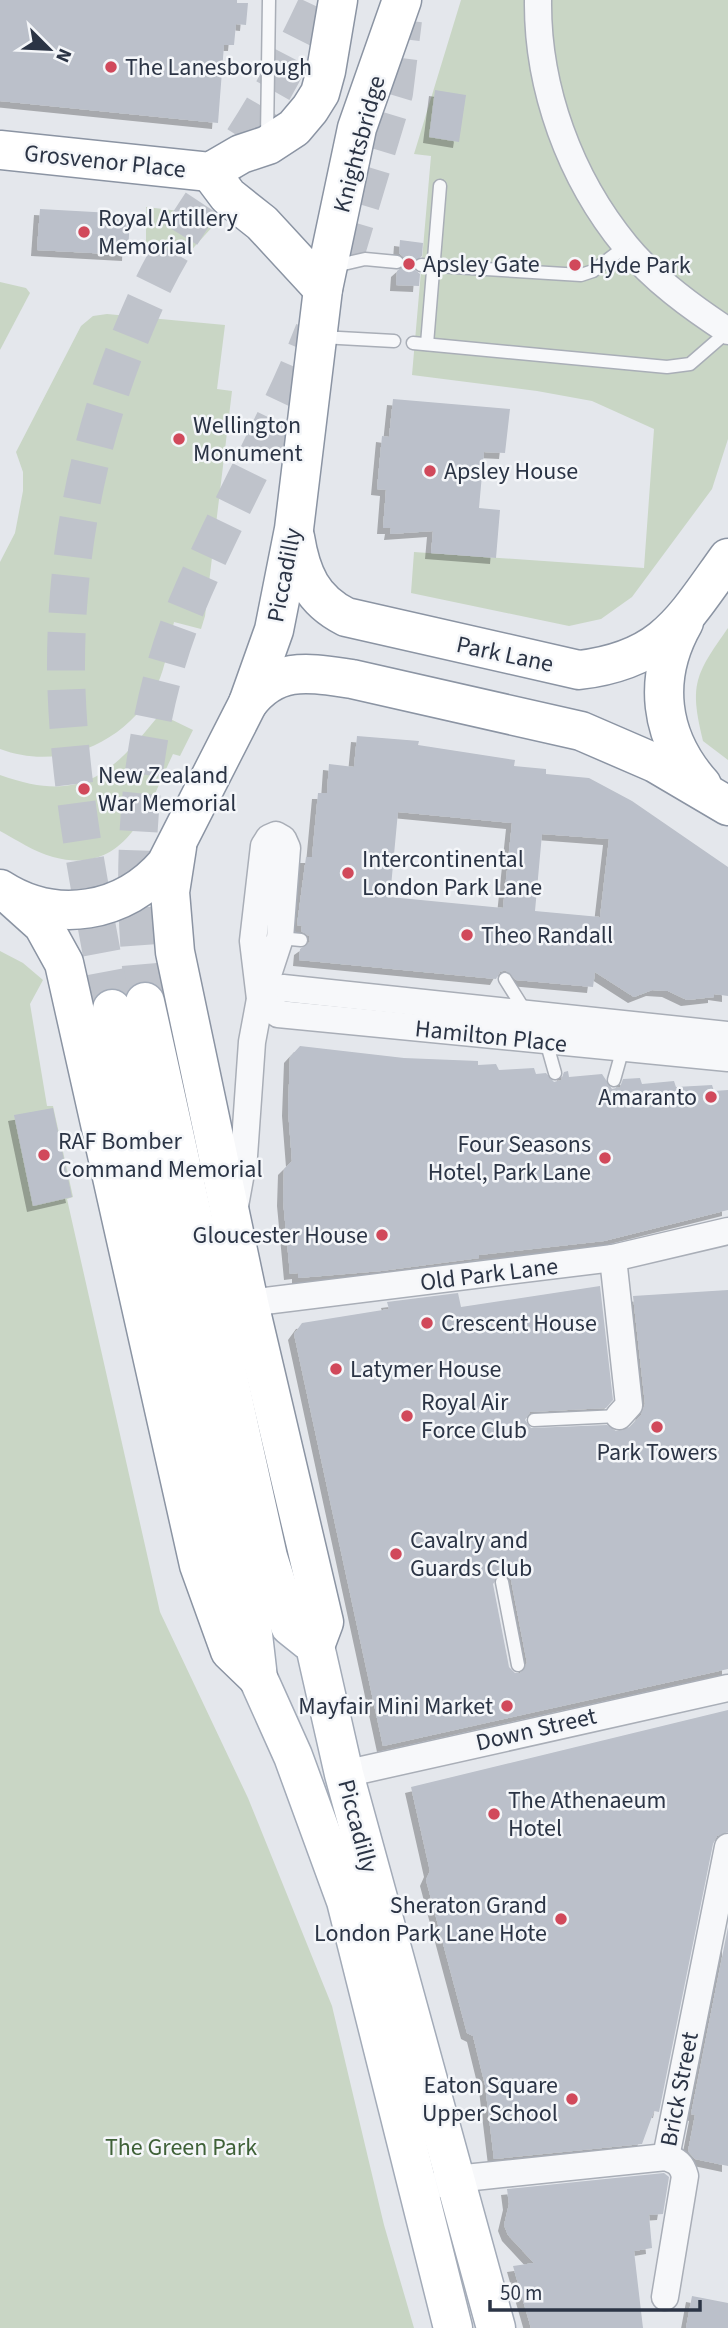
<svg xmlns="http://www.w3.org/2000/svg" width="728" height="2328" font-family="'Source Sans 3',sans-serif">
	<defs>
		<filter id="shadow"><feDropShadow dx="-6" dy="6" stdDeviation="0" flood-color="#0004"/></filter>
	</defs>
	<rect width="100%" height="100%" fill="#e4e7ec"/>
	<g fill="#c9d6c5">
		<polygon points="461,0 728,0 728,439 712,489 632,597 601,619 569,626 411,593 414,552 644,568 654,429 592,401 537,391 412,375 431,156 414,154"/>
		<polygon points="146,207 188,212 214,225 186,256 146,247"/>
		<polygon points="0,282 26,288 30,293 0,350"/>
		<path d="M 107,314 L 225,325 L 217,389 L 232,391 L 205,616 L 201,629 L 174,622 C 169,642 166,666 157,685 C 128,742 61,772 0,749 L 0,562 L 15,533 L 23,491 L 23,472 L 16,452 L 81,326 L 93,316 Z"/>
		<path d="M 728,628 L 728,760 L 703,741 C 689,684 695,675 728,628 Z"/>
		<path d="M 160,714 L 193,730 L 180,756 L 173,754 C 148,807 127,877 53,857 C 34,852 17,840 0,831 L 0,775 C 81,804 110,776 160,714 Z"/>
		<polygon points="0,951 23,963 43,980 30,1004 47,1106 53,1106 73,1197 67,1199 160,1612 248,1798 332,2006 384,2225 414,2328 0,2328"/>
	</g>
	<g fill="#bbc0ca" fill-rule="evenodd" filter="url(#shadow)">
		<polygon points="0,0 237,0 237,3 248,3 246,25 236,24 234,45 224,45 218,123 0,101"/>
		<polygon points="435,90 466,95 459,142 429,137"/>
		<polygon points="40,209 130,214 128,255 37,250"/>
		<polygon points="400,240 423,243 422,256 412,264 414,269 420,274 419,286 396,285 397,271 406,263 405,258 399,253"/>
		<polygon points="393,399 510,409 505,453 484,452 479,508 500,510 496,558 431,553 433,531 390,534 391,528 383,528 386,490 377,489 382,436 389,437"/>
		<path d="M 357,736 L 419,741 L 418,745 L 515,760 L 514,766 L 546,769 L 546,774 L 589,778 L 632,801 L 728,867 L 728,996 L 714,994 L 714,997 L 687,1000 L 668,991 L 652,990 L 634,997 L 595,972 L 593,987 L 516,980 L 505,970 L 500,972 L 496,979 L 299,960 L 300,949 L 310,942 L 309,936 L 301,931 L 302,926 L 297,925 L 306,857 L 312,857 L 318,793 L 327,793 L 329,764 L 354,767 ZM 398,812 L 512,823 L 503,908 L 390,897 ZM 542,834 L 609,839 L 600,917 L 535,911 Z"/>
		<polygon points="300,1046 404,1058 478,1061 478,1065 496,1064 499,1070 534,1068 536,1074 546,1073 554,1082 561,1080 564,1072 568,1071 569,1077 602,1074 612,1089 620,1087 623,1079 640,1078 642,1084 674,1081 676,1087 712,1085 714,1091 728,1090 728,1210 604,1241 479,1255 479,1258 381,1271 298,1278 298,1273 290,1274 283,1200 284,1169 292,1161 288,1110 290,1057"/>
		<polygon points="53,1108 72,1197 33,1206 14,1115"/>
		<path d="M 600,1286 L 613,1400 L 606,1408 L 530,1412 L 525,1420 L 531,1428 L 607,1425 L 616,1431 L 630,1427 L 641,1415 L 645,1404 L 633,1296 L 728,1290 L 728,1669 L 383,1746 L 294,1334 L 302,1323 L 389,1309 L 387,1302 L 458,1293 L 461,1307 ZM 500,1574 L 505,1574 L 511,1580 L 527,1663 L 520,1673 L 515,1673 L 509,1667 L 493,1584 Z"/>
		<polygon points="728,1710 728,1832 717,1836 713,1844 659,2112 654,2111 642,2144 494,2159 485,2085 473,2036 467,2033 426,1880 430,1871 411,1787"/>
		<polygon points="728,1927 728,2166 695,2159 688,2151 695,2115 691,2114"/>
		<polygon points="664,2173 669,2177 663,2214 649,2215 652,2248 634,2251 643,2328 531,2328 513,2266 534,2263 508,2235 504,2225 509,2204 507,2189"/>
		<polygon points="692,2296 728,2303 728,2328 686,2328"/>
	</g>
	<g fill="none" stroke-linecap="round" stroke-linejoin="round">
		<g stroke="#bfc3cb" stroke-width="38" stroke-dasharray="38 19" stroke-linecap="butt">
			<polyline points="344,259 394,93 403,20"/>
			<path d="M 145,1002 C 128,875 137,725 187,605 C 226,512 277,425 314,331"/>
			<path d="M 112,1009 C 92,899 68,786 66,673 C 65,542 93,417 147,298 C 173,240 211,191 245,137 C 273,93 297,48 319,0"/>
		</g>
		<defs>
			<g id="lane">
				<polyline points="267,137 269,0"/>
				<polyline points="421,265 581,275 593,271 626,246"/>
				<polyline points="335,266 365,259 397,262"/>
				<polyline points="321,337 394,341"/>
				<polyline points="413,343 667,367 690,364 728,331"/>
				<polyline points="427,344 440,186"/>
				<polyline points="280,938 301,940"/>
				<polyline points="505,979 525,1011"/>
				<polyline points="546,1041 555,1073"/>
				<polyline points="614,1080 623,1048"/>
				<polyline points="534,1420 619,1416"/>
				<polyline points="502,1582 518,1665"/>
			</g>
			<g id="street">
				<path d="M 538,0 C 537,88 570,178 626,246 C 654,280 691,307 728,331"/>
				<polyline points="260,999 283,988 728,1035"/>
				<polyline points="235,1206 244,1156 252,1042 260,999 280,938 287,848 283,839 276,835 269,838 264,846 253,941 260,999 278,1014 728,1058"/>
				<polyline points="613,1258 629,1405 619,1416"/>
				<polyline points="249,1303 613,1258 728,1231"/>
				<polyline points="344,1774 728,1688"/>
				<polyline points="666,2157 728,1847"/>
				<path d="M 441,2184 L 455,2179 L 666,2157 C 677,2161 682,2164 685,2176 L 665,2297"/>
			</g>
			<g id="primary">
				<polyline points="145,1002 268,1557 290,1626 315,1646 344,1774 496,2328"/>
				<polyline points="112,1009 238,1578 252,1626 258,1678 293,1756 346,1901 453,2328"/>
			</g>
			<g id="highway">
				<polyline points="0,150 210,172 241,154 268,145 294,128 310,109 320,93 326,71 338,0"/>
				<polyline points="210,172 228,196 262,223 323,289"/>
				<path d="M 295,537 C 301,574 312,600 346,617 L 579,670 C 663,660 682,622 728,558"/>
				<path d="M 684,622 C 652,678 659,737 702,785"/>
				<path d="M 248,703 C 277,665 310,673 352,679 L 581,731 L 655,763 L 728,806"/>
				<polyline points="177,847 170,892 175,952 249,1303 324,1622 315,1646"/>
				<path d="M 0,889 C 56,925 124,913 166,864 L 248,703 L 274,630 L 294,529 L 323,289 L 357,128 L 402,0"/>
				<polyline points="13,898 43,925 64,963 199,1565 230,1651 258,1678"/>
			</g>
		</defs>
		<use href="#lane" stroke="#a9aeb7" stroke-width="15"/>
		<use href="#street" stroke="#a9aeb7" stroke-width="29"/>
		<use href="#primary" stroke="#a3abb8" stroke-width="41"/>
		<use href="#highway" stroke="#8b94a3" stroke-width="41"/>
		<use href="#lane" stroke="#f7f8fa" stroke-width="12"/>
		<use href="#street" stroke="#f7f8fa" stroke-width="26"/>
		<use href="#primary" stroke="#fff" stroke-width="38"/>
		<use href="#highway" stroke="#fff" stroke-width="38"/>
	</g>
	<g fill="#d1495b" stroke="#f4f6f9" stroke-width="2.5">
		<circle cx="111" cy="67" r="7"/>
		<circle cx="84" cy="232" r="7"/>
		<circle cx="409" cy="264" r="7"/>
		<circle cx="575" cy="265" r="7"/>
		<circle cx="179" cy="439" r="7"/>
		<circle cx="430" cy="471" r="7"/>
		<circle cx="84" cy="789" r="7"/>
		<circle cx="348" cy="873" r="7"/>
		<circle cx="467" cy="935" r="7"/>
		<circle cx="711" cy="1097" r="7"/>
		<circle cx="44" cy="1155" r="7"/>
		<circle cx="605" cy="1158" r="7"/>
		<circle cx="382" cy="1235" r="7"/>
		<circle cx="427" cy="1323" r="7"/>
		<circle cx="336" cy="1369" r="7"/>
		<circle cx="407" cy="1416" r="7"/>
		<circle cx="657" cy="1427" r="7"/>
		<circle cx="396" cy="1554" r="7"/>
		<circle cx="507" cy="1706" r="7"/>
		<circle cx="494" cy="1814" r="7"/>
		<circle cx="561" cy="1919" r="7"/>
		<circle cx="572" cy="2099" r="7"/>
	</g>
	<g text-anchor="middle" stroke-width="5" stroke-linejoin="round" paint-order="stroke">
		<g font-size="24" fill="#2b3445" stroke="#f4f6f9" text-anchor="start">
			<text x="125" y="75">The Lanesborough</text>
			<text x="98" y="226">Royal Artillery<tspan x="98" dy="28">Memorial</tspan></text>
			<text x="423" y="272">Apsley Gate</text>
			<text x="589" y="273">Hyde Park</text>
			<text x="193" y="433">Wellington<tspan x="193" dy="28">Monument</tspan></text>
			<text x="444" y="479">Apsley House</text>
			<text x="98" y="783">New Zealand<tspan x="98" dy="28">War Memorial</tspan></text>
			<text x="362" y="867">Intercontinental<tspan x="362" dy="28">London Park Lane</tspan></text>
			<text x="481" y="943">Theo Randall</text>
			<text x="697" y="1105" text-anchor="end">Amaranto</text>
			<text x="58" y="1149">RAF Bomber<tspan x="58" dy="28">Command Memorial</tspan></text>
			<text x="591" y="1152" text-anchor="end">Four Seasons<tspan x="591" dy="28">Hotel, Park Lane</tspan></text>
			<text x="368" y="1243" text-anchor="end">Gloucester House</text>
			<text x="441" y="1331">Crescent House</text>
			<text x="350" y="1377">Latymer House</text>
			<text x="421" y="1410">Royal Air<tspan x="421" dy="28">Force Club</tspan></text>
			<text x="657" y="1460" text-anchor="middle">Park Towers</text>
			<text x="410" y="1548">Cavalry and<tspan x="410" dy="28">Guards Club</tspan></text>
			<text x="493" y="1714" text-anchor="end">Mayfair Mini Market</text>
			<text x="508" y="1808">The Athenaeum<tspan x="508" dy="28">Hotel</tspan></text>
			<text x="547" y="1913" text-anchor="end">Sheraton Grand<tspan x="547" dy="28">London Park Lane Hote</tspan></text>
			<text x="558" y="2093" text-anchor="end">Eaton Square<tspan x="558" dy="28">Upper School</tspan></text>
		</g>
		<g font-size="24" fill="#2b3445" stroke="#f4f6f9">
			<text transform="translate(359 144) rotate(-75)" y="8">Knightsbridge</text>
			<text transform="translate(105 161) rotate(6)" y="8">Grosvenor Place</text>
			<text transform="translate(284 575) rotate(-79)" y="8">Piccadilly</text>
			<text transform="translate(505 654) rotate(12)" y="8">Park Lane</text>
			<text transform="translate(491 1036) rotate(6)" y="8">Hamilton Place</text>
			<text transform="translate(489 1274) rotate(-7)" y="8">Old Park Lane</text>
			<text transform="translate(536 1729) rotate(-13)" y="8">Down Street</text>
			<text transform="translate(358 1826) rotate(75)" y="8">Piccadilly</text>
			<text transform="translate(679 2089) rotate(-79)" y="8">Brick Street</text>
		</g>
		<g font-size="24" fill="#3f6138" stroke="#f4f6f9">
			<text x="181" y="2155">The Green Park</text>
		</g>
	</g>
	<g transform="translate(49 49) rotate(114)" stroke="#f4f6f9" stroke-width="5" paint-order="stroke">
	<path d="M0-5L12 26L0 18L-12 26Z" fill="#2b3445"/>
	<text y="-10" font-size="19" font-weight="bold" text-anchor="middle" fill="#2b3445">N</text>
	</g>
	<path d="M490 2300v10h210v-10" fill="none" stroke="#2b3445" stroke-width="3.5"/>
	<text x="500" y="2300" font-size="21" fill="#2b3445" stroke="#f4f6f9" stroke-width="5" paint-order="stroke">50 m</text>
</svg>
